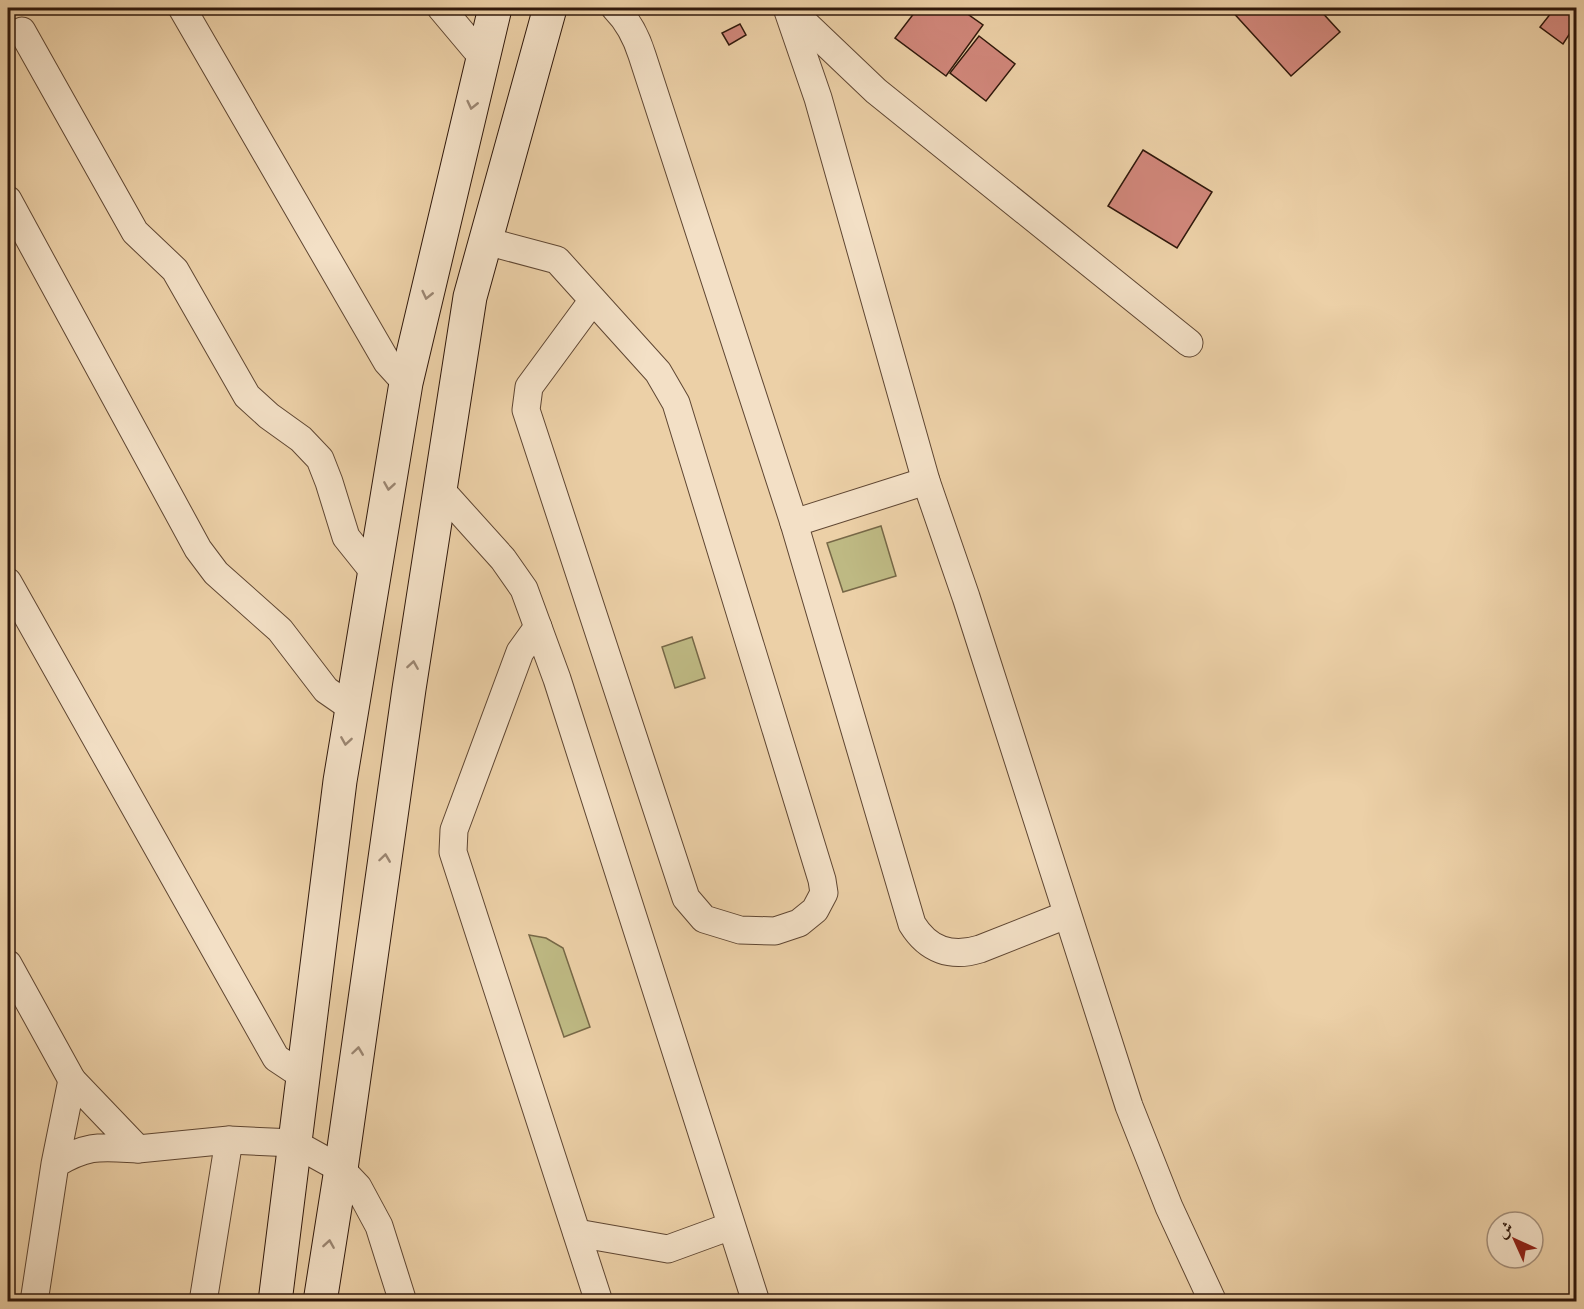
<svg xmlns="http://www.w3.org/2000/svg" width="1584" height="1309" font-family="'IM FELL English',Amiri,serif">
	<rect width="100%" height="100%" fill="#ecd0a7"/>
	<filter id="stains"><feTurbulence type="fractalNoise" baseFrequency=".00333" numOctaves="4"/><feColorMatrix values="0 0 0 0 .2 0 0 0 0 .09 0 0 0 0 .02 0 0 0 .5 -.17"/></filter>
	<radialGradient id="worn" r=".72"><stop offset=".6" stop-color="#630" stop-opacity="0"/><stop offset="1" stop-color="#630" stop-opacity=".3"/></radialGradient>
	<g fill="#beb983" stroke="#776847" stroke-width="1.5">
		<polygon points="881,526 896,576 843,592 827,543"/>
		<polygon points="692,637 705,678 675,688 662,647"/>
		<polygon points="529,935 546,938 563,948 590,1027 564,1037"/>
	</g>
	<g fill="#d1877b" stroke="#30180b" stroke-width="1.5">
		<polygon points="918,8 959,8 983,25 946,76 895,38"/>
		<polygon points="1229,8 1318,8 1340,32 1291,76"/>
		<polygon points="1555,8 1576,8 1576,24 1563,44 1540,27"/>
		<polygon points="740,24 746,35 729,45 722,33"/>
		<polygon points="979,36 1015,64 986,101 950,73"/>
		<polygon points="1143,150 1212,192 1177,248 1108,206"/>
	</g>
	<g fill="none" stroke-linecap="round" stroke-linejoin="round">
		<defs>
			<g id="street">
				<polyline points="182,8 387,362 406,383"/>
				<polyline points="441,8 483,58"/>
				<path d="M 615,8 C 628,21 636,36 642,55 L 794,523 L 912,924 C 928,950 951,958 980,949 L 1066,915"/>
				<polyline points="787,8 818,98 926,481 966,597 1129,1106 1169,1207 1213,1302"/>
				<polyline points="792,11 876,91 1189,343"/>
				<polyline points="22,31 135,232 175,270 247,396 269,416 301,439 320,459 329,482 346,537 374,572"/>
				<polyline points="8,200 198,549 216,573 280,630 326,690 352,708"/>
				<polyline points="486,241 557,260 658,372 676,403 822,880 824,893 815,910 799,923 775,931 740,930 704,919 686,898 526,410 529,387 593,300"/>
				<polyline points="440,489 503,559 524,589 557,679 756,1302"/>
				<polyline points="794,523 926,481"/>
				<polyline points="8,582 276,1058 303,1076"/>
				<polyline points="538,627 520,652 454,830 453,852 599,1302"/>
				<polyline points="8,964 72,1080"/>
				<polyline points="138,1149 229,1140 294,1143 341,1169 358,1187 379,1226 403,1302"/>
				<polyline points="577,1233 668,1249 731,1226"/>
				<path d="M 34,1302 L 55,1164 L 72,1080 L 138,1149 C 100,1147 89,1144 55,1164"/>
				<polyline points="203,1302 229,1140"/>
			</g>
			<g id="secondary">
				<polyline points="275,1302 340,781 406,383 495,8"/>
				<polyline points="320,1302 341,1169 409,689 470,297 550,8"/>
			</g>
		</defs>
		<use href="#street" stroke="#5f4632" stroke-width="29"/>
		<use href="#secondary" stroke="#30180b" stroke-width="35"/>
		<use href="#street" stroke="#f3e0c6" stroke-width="27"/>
		<use href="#secondary" stroke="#f3e0c6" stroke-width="33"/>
	</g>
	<defs><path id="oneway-chevron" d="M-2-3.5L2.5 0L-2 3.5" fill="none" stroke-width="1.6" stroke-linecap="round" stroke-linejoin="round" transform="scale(1.5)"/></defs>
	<g stroke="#9b8672">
		<use href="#oneway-chevron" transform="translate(472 105) rotate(103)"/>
		<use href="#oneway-chevron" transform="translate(427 295) rotate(103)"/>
		<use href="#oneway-chevron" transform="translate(389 486) rotate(99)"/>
		<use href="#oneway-chevron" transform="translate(413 665) rotate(-81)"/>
		<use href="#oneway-chevron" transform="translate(346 741) rotate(99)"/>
		<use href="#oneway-chevron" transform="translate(385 858) rotate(-82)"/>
		<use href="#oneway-chevron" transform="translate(358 1051) rotate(-82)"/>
		<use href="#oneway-chevron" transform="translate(329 1244) rotate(-81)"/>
	</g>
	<rect width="1584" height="1309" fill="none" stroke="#ecd0a7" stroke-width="30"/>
	<rect x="9" y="9" width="1566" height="1291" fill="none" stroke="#30180b" stroke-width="3"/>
	<rect x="15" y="15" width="1554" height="1279" fill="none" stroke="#30180b" stroke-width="1.5"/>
	<g transform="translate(1515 1240) rotate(315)"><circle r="28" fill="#f3e0c6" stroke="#a5907b" stroke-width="1.5"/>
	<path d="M0-4.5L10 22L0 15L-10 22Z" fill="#8f2418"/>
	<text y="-9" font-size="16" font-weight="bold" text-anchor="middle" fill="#30180b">ش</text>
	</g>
	<rect width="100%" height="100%" filter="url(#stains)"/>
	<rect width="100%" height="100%" fill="url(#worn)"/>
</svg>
